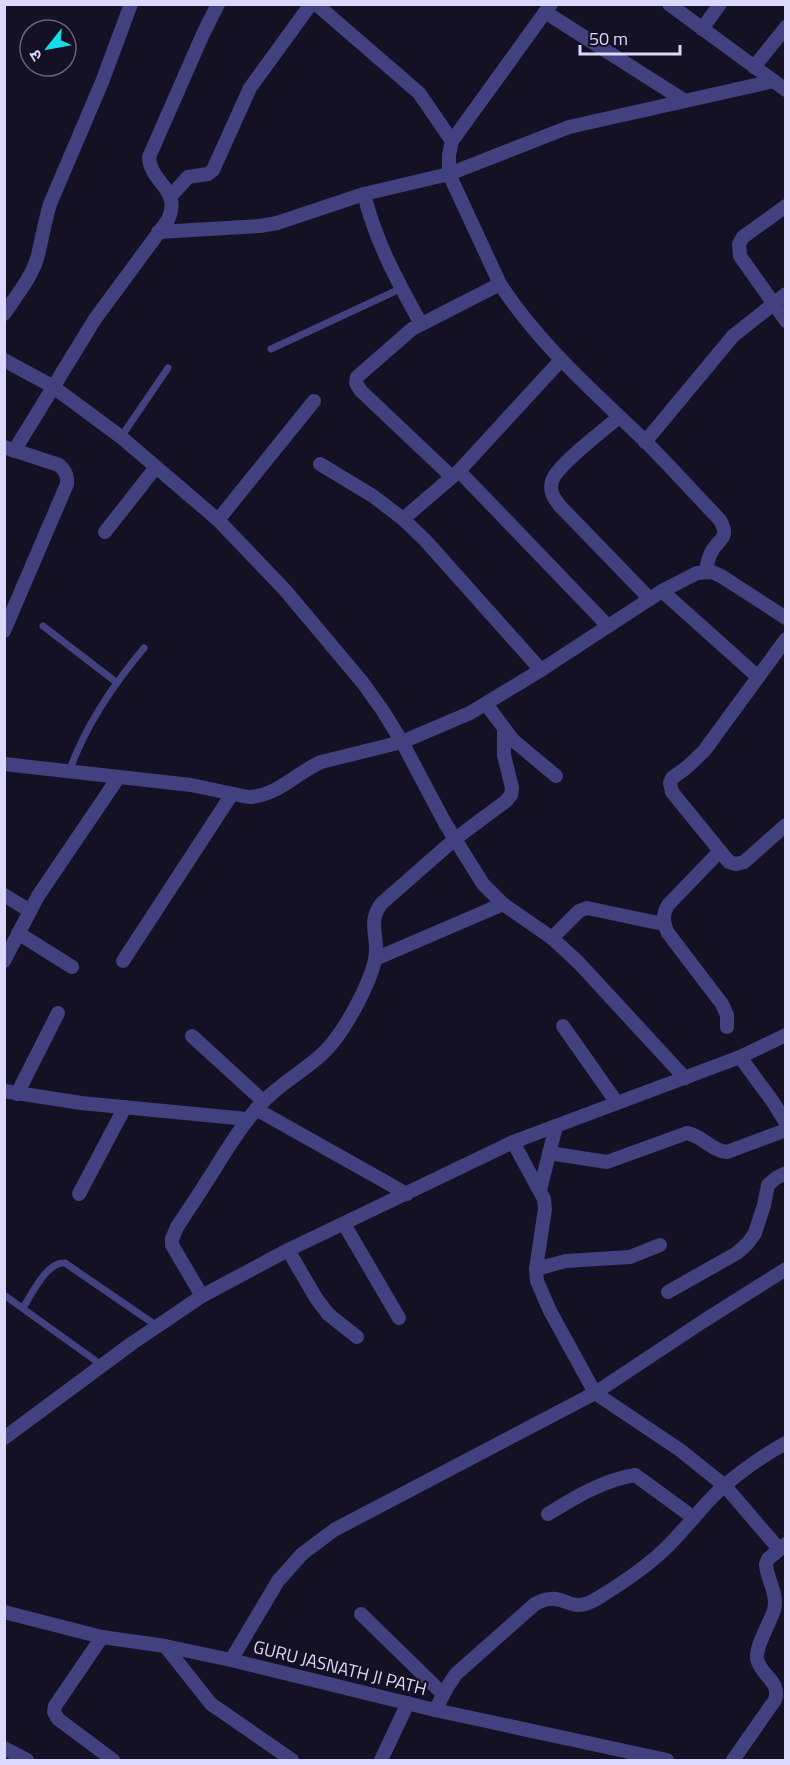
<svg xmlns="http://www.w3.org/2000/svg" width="790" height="1765" font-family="'Titillium Web','Noto Sans Devanagari',sans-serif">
	<rect width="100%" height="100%" fill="#141125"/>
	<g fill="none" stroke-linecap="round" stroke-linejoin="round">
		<g stroke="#41417f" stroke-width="7">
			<polyline points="271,349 402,288"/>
			<polyline points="121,437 168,368"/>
			<polyline points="43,626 116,682"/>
			<path d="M 69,772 C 85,726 113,685 144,648"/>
			<polyline points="4,1295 103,1366"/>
			<path d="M 23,1308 C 32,1294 47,1261 65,1263 L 157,1326"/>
		</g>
		<g stroke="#41417f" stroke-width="14">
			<polyline points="316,4 419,93 452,141"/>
			<path d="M 551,4 L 452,141 L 449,155 L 449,174 L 500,284 C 539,344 593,391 644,440 C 670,466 695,494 720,520 C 730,539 720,537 712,551 C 708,557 707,564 706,571"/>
			<polyline points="669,4 786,90"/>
			<polyline points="545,12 685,101"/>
			<polyline points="702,29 720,4"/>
			<polyline points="754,67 786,27"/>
			<path d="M 364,194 C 376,243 397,280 421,324"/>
			<polyline points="170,197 188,177 208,174 213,170 250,88 311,4"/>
			<polyline points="786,206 743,237 739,244 740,256 786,321"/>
			<polyline points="158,232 260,226 277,223 364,194 449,174 569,127 774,81"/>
			<path d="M 4,314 C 16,296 33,276 38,255 C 42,238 45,221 50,204 L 102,82 L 131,4"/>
			<polyline points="4,360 52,386 121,437 218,520 285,590 363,683 383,711 402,742 445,823 483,884 503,904 552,938 579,963 685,1078"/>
			<path d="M 619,417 C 604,430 557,465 552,481 C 549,492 554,498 560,506 L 650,599"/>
			<polyline points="645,442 733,336 786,294"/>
			<path d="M 4,447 L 59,465 C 65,471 68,475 67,484 L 4,631"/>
			<path d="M 14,451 L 95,319 L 168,220 C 182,189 150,183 149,157 L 203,34 L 218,4"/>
			<polyline points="320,464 373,496 403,519 425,540 541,670"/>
			<polyline points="459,471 608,626"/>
			<polyline points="452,477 361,391 356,383 357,377 412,329 500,284"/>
			<polyline points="403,519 459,471 560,361"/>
			<polyline points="218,520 314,401"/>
			<polyline points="105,532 156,467"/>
			<polyline points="662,591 758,677"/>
			<polyline points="786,639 704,751 686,768 672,778 670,783 672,792 729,862 736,864 744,862 786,825"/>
			<polyline points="486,704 513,740 556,776"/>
			<path d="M 4,764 L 191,785 L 248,797 C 276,797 296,773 321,762 L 402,742 L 470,713 L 541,670 L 662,591 L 697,573 L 712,572 L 721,576 L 786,618"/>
			<path d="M 720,851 L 668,905 C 662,915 663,922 668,933 L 722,1004 L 727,1015 L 727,1027"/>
			<polyline points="4,895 30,911"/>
			<polyline points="18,933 72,967"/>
			<polyline points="552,938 579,911 587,908 663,924"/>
			<polyline points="375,959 503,904"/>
			<polyline points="4,961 38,896 118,778"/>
			<polyline points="123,961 232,794"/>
			<polyline points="563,1026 617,1103"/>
			<polyline points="192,1036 263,1101"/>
			<polyline points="740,1057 773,1102 786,1123"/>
			<polyline points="4,1091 81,1103 247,1119"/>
			<polyline points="17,1094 58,1013"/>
			<polyline points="256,1109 407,1194"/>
			<polyline points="513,1142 544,1199 545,1209 536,1269 537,1281 550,1311 595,1393 680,1450 725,1486 779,1549"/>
			<path d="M 549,1153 L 607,1162 L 687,1133 C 703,1136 711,1151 727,1152 L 786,1130"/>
			<polyline points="540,1190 556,1126"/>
			<polyline points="79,1194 125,1107"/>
			<polyline points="344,1224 399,1318"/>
			<polyline points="288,1250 316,1298 328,1314 357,1337"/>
			<polyline points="536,1269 566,1261 630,1257 660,1245"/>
			<polyline points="668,1292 737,1253 748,1243 755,1233 764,1205 768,1185 776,1178 786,1173"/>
			<path d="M 202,1296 L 172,1245 L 172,1239 L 177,1227 C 193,1203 209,1179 224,1154 C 236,1136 247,1118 262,1103 C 283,1080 315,1066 334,1041 C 349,1022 370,983 375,960 C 380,938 366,922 382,903 L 455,839 L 506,801 L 511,795 L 512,788 L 504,755 L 504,729"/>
			<polyline points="4,1438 131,1344 202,1296 288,1250 513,1142 740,1057 786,1035"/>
			<path d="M 548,1514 C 574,1498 603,1480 635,1475 L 694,1518"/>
			<polyline points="4,1612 102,1637 165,1646 231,1660 435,1710 667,1760"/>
			<polyline points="361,1614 443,1694"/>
			<polyline points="102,1637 55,1706 54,1712 58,1719 113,1760"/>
			<polyline points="165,1646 211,1704 292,1760"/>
			<polyline points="231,1660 278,1581 302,1554 334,1530 595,1393 702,1322 786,1269"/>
			<path d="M 435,1710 L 448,1686 L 456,1674 L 535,1604 C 566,1587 566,1618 598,1598 C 621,1584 645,1568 665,1549 C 686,1529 703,1504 725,1485 C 743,1470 765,1454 786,1443"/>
			<polyline points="4,1748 27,1760"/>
			<polyline points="381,1760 408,1703"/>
			<path d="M 733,1760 L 775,1700 C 781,1681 761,1676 757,1659 C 755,1647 770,1623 774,1610 C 778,1593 767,1580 766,1564 L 768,1559 L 786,1544"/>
		</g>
	</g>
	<g text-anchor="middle" stroke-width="4.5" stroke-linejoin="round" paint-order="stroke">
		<g font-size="18" fill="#dbd8fb" stroke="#141125">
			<text transform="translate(340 1668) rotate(14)" y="6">GURU JASNATH JI PATH</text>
		</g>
	</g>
	<rect width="790" height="1765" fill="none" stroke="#dbd8fb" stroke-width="12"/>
	<g transform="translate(48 48) rotate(239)"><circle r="28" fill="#141125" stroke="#64617b" stroke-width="1.5"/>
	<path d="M0-4.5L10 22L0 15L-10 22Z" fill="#16ddea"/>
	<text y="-9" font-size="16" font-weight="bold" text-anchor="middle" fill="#dbd8fb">उ</text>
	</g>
	<path d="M580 45v9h100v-9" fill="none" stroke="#dbd8fb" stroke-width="3"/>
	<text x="589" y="45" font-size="18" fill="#dbd8fb" stroke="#141125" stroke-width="4.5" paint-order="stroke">50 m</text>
</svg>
